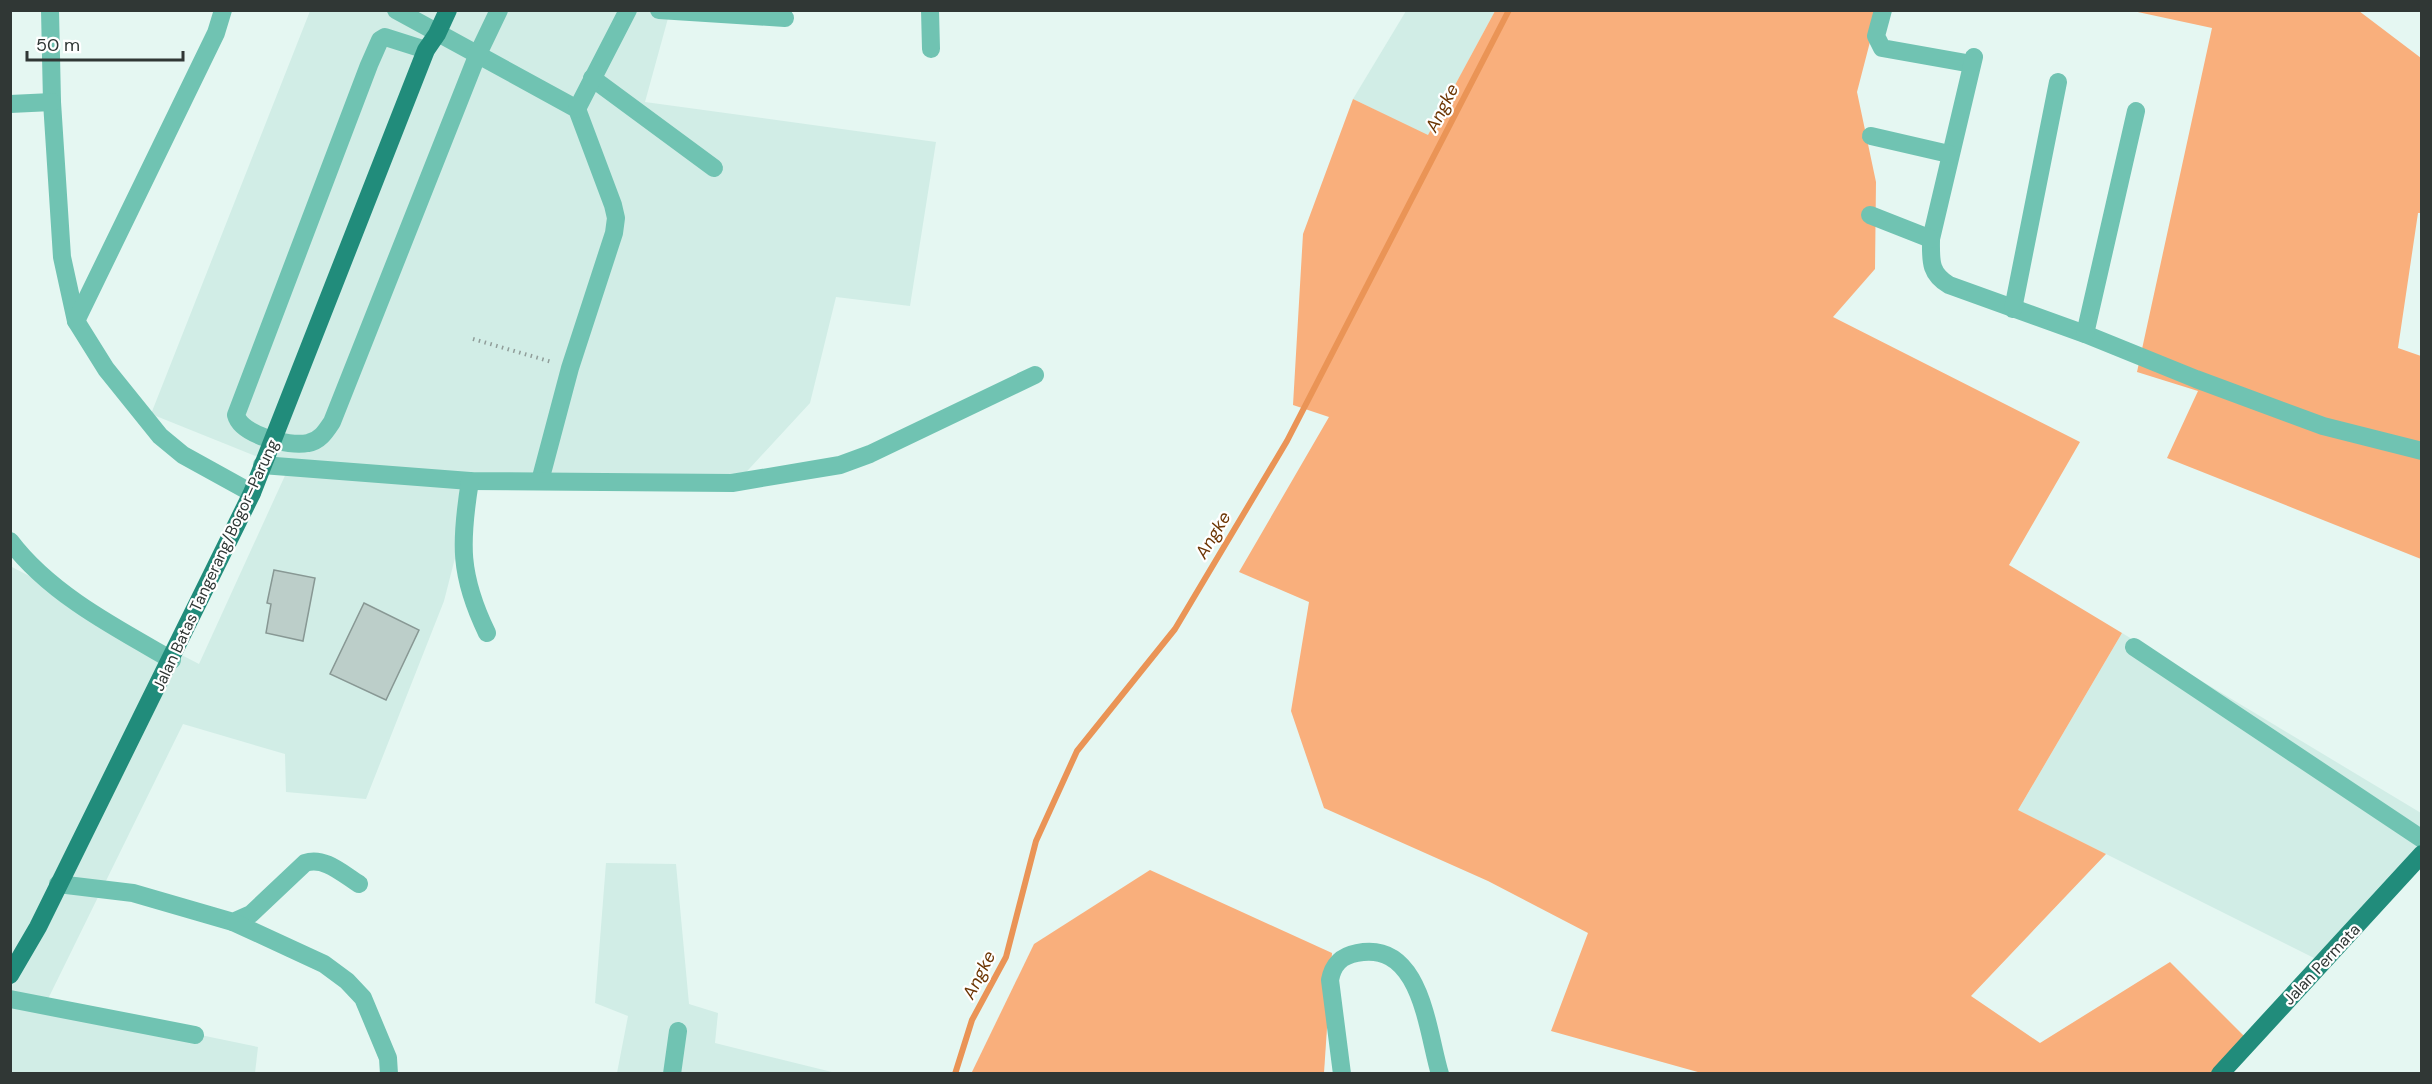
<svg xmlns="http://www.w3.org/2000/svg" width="2432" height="1084" font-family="'DM Sans',sans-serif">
	<rect width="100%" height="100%" fill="#e5f7f2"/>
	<g fill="#d1ede6">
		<polygon points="310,11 670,11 645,102 936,142 910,306 836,297 810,403 738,481 476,476 444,601 366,799 286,792 285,754 183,724 46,1003 258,1047 255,1073 11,1073 10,566 199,664 288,469 151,414"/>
		<polygon points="1406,11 1495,11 1428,136 1353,99"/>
		<polygon points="2122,633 2421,813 2421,850 2322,962 2018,810"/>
		<polygon points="606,863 676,864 689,1004 718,1013 715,1043 836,1073 617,1073 628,1016 595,1003"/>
	</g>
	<g fill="#f9af7c">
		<polygon points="1495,11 1878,11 1857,92 1876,182 1875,269 1833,317 2080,442 2009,565 2122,633 2018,810 2106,854 1971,996 2040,1043 2170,962 2253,1045 2224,1073 1705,1074 1551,1031 1588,933 1488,881 1324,808 1291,711 1309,602 1239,572 1329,417 1293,405 1303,234 1353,99 1428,135"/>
		<polygon points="2133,11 2359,11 2421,58 2421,213 2418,213 2398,348 2421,356 2421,559 2167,458 2198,391 2137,372 2212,28"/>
		<polygon points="1150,870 1332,953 1324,1073 971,1074 1034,944"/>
	</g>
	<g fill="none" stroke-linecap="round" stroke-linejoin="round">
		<polyline stroke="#ea9456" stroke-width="6" points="955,1074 972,1020 1006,957 1036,841 1077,751 1175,629 1287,441 1509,10"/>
	</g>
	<g fill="#bccec9" stroke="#889894" stroke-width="1.5">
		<polygon points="274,570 315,578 303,641 266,633 271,604 267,603"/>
		<polygon points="364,603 419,630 386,700 330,674"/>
	</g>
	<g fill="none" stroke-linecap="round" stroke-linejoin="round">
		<polyline stroke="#909d99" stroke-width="4" stroke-dasharray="1.5 4.5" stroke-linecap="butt" points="473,339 552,362"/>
		<g stroke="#70c3b2" stroke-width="18">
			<polyline points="50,10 52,102 62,257 76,321 106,369 160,436 183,455 252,493"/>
			<polyline points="396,10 577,109 613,205 616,218 614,233 570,368 540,481"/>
			<polyline points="659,10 785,18"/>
			<polyline points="930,10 931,49"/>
			<polyline points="1883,10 1876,36 1882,48 1972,64"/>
			<path d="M 426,50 L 385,37 L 380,40 L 369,65 L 236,415 C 241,435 288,447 308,443 C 320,441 326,431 332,422 L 477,56 L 499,10"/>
			<path d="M 1974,57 L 1931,239 C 1931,260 1929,273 1949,285 L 2085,334 L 2196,379 L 2323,426 L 2422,451"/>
			<polyline points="592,78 714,168"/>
			<polyline points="10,104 52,102"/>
			<polyline points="577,109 628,10"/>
			<polyline points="1871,136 1949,154"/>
			<polyline points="1870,215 1931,239"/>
			<polyline points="2013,309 2058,82"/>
			<polyline points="76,321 216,33 223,10"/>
			<polyline points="2085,334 2136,111"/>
			<polyline points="262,465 470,481 732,483 840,465 870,454 1035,375"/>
			<path d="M 470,481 C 460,543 459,575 487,633"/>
			<path d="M 10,541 C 50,594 116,628 172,660"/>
			<polyline points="2134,647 2422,839"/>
			<path d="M 58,884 L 133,893 L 233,922 L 251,914 L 305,863 C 324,856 343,874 359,884"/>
			<polyline points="233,922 324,964 347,981 363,998 388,1058 389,1074"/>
			<polyline points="10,999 195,1035"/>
			<polyline points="672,1074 678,1031"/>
			<path d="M 1342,1074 L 1330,980 C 1333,964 1341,956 1357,953 C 1422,940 1427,1032 1440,1074"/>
		</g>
		<g stroke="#218c7b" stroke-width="18">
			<polyline points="10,975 38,927 252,493 426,50 437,34 448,10"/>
			<polyline points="2220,1074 2422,854"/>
		</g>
	</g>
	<g text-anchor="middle" stroke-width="4.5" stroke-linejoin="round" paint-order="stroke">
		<g font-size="16" fill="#303735" stroke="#fff">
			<text transform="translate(215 565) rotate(-65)" y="6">Jalan Batas Tangerang/Bogor–Parung</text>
			<text transform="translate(2321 964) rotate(-47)" y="6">Jalan Permata</text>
		</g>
		<g font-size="18" font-style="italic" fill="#6d3604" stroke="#fff">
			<text transform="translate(1442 108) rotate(-63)" y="6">Angke</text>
			<text transform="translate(1213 535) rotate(-59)" y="6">Angke</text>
			<text transform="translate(979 975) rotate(-63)" y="6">Angke</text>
		</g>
	</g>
	<rect width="2432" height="1084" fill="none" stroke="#303735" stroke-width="24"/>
	<path d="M27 51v9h156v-9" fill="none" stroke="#303735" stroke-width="3"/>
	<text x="36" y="51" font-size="18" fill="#303735" stroke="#ffffff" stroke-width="4.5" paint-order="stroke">50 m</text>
</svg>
